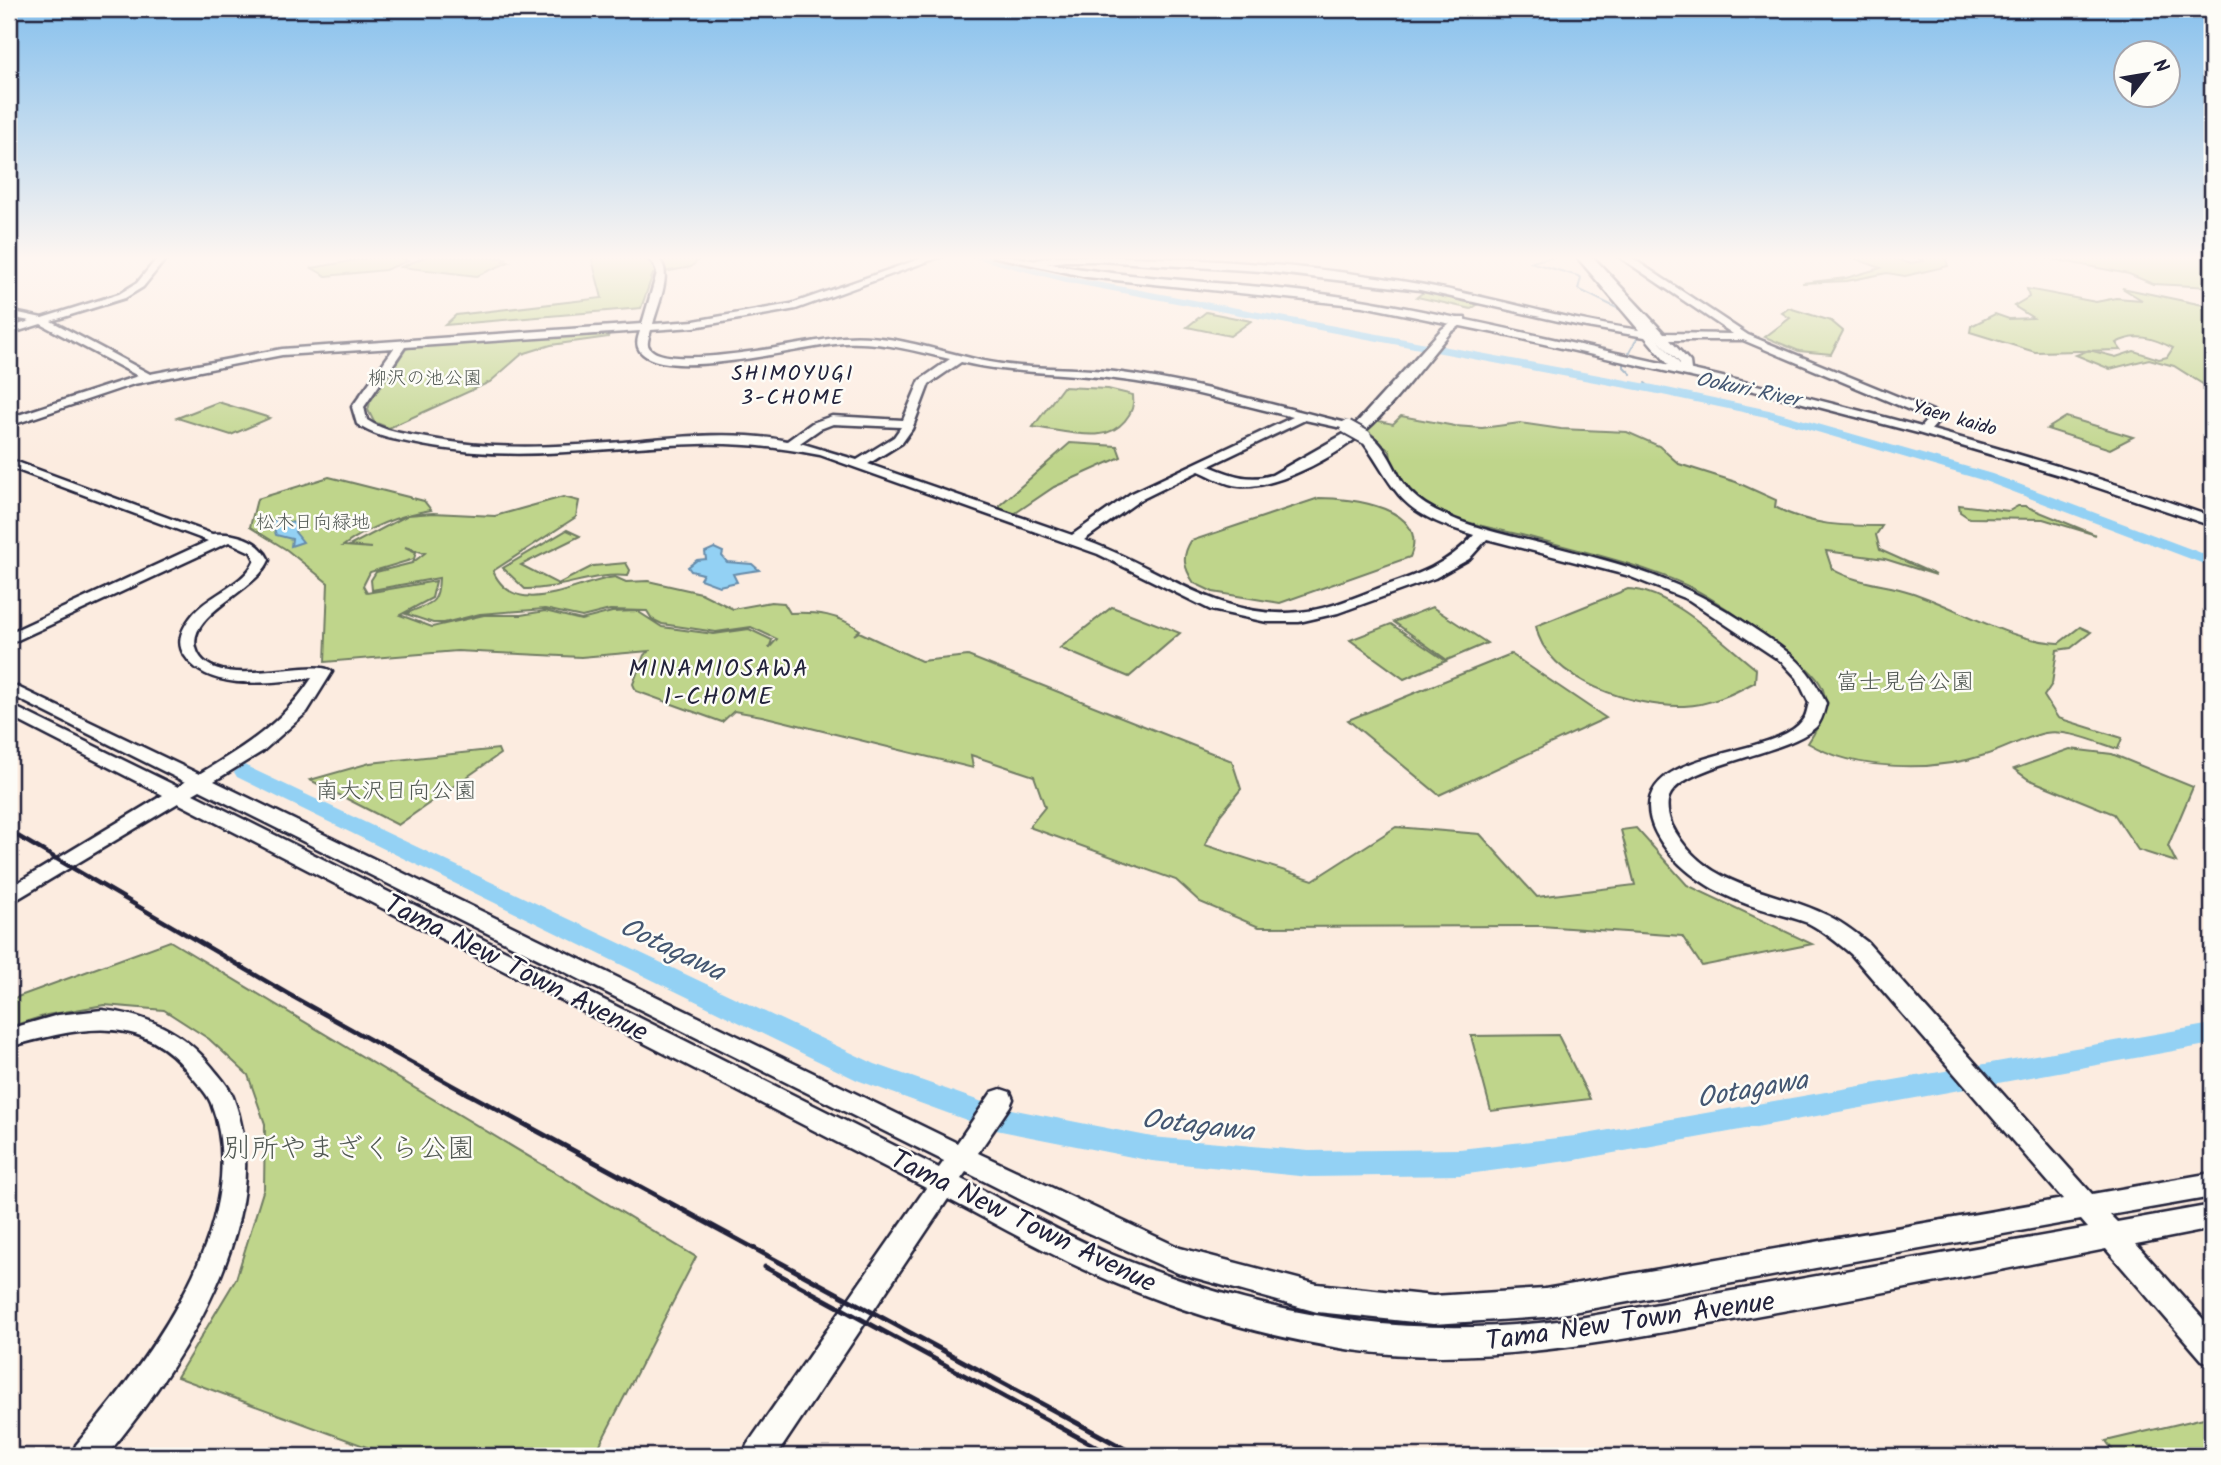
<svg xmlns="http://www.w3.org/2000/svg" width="2221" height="1465" font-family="Kalam,'Klee One',sans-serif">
	<rect width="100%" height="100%" fill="#fcece0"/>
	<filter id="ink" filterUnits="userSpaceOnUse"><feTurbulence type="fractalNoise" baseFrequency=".0143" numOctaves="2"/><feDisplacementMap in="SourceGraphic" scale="14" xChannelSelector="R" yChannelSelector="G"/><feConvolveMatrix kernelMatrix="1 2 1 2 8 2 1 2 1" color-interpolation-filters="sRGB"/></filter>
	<g filter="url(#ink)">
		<g fill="#bfd58b" stroke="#707c63" stroke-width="2" fill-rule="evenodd">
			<polygon points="379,256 398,256 408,261 385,270 326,276 312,268"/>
			<polygon points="427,256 506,258 503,261 509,262 477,276 401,267"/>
			<polygon points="591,256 702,256 691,267 653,274 641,308 445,325 456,315 602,298"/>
			<polygon points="1848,256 1888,256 1908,263 1925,261 1911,256 1945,256 1948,266 1905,276 1887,273 1847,281 1802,283 1846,278 1881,268"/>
			<polygon points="2037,256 2212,256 2212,287 2153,284 2129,274"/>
			<path d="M 2122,288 L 2208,306 L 2212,298 L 2212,390 L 2174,366 L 2149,359 L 2110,369 L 2076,355 L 2089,350 L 2116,357 L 2134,351 L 2159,359 L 2167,357 L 2173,348 C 2153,338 2136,332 2116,343 L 2121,350 L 2035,352 L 1970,332 L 1971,326 L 1995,314 L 2009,319 L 2033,318 L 2014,306 L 2029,297 L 2027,289 L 2096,302 L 2116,298 L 2142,300 Z"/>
			<polygon points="1425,291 1480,303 1471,309 1417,297"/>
			<polygon points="1789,308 1831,321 1843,331 1831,354 1799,351 1765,337 1790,318 1782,313"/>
			<polygon points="1206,312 1251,321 1230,336 1187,327"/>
			<polygon points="609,333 608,337 551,345 522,354 490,382 389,428 374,422 368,410 370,402 406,349 416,345"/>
			<path d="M 1063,387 L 1108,389 L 1133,395 C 1136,414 1119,432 1100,434 C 1083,437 1051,429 1033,427 Z"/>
			<polygon points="218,402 270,418 231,435 177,418"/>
			<path d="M 1401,416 L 1455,426 L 1482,428 L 1520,423 L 1561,429 L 1627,432 L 1659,446 L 1679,464 L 1736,482 L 1776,500 L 1775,507 C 1811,526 1843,526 1882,526 L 1876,535 L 1880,550 L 1936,575 L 1885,559 L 1826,551 L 1832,569 C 1855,583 1884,584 1910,592 C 1960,608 2005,640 2059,643 L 2080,627 L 2091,632 L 2071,648 L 2057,650 L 2052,684 L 2044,696 L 2058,718 L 2122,738 L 2118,749 C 2096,742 2068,729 2045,733 C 2025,737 2005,749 1985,755 C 1933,772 1855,771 1808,743 C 1844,689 1818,676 1774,643 C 1748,623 1719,602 1690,587 C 1641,564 1585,552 1533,538 C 1499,529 1462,524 1431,509 C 1410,499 1391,473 1390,451 L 1366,429 L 1374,420 L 1393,424 Z"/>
			<polygon points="2066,417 2133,437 2110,449 2047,429"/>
			<polygon points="1070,443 1117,446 1121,457 1054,487 1014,514 1000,510 1000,505"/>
			<path d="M 329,477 L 424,501 L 431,510 C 399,515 368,528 343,546 L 372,548 L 349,546 L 408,515 L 433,513 L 495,516 L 563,497 L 579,501 L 576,517 L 493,571 C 516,622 575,582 615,577 L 626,582 L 648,581 L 701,593 L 733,609 L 771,602 L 784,603 L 790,613 C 818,612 837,614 860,630 L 854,635 L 859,632 L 921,661 L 968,656 L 1232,761 L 1241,789 L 1220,815 L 1205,845 L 1313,880 L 1396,827 L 1480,834 L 1537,897 L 1635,885 L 1621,830 L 1636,828 L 1687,885 L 1812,944 L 1702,966 L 1682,936 L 1541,926 L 1259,927 L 1200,902 L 1176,880 L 1029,827 L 1045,807 L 1034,776 L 971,755 L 973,768 L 762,716 L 734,711 L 722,722 L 636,691 L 633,684 L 644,655 L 649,651 L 581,657 L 457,651 L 325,662 L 328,583 L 287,550 L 250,527 L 257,499 ZM 405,547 L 425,553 L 412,563 L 376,572 L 371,580 L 372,590 L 439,578 C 438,608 429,602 406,614 L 433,623 L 444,623 L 480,614 L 545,609 L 582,617 L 610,610 L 647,611 L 652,619 L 662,624 L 716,632 L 751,627 L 777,639 L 769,648 L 772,640 L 749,629 L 714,634 L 662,627 L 637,611 L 612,612 L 581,620 L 545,611 L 521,615 L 484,615 L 432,627 L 400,615 L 432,598 L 436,581 L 367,593 L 363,586 L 370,572 L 414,559 L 416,552 Z"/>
			<path d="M 1319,498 C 1350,498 1431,507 1410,557 L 1280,603 L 1213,592 L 1194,583 C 1184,568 1181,557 1191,541 Z"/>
			<polygon points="1959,505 2009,511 2018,506 2025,506 2096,535 2043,519 1969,518 1960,512"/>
			<path d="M 567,530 L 580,536 L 521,565 L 558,584 L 593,566 L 626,563 L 630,570 L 628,576 C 593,572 561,590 525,589 L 503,568 Z"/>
			<path d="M 1628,589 C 1671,590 1723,643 1756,669 L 1755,682 C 1733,694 1710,705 1684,706 C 1637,708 1545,681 1536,626 Z"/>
			<polygon points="1112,607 1180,633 1129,677 1060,648"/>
			<polygon points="1432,607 1487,643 1447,660 1394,622"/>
			<polygon points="1391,624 1446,661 1404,679 1350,640"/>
			<polygon points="1511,654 1606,718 1439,795 1348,720"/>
			<polygon points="498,749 500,754 398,825 310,780 370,763"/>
			<polygon points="2070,749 2112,754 2193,787 2168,846 2176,862 2138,850 2114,814 2028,779 2014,769"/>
			<polygon points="170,941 696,1257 594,1456 391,1456 177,1377 236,1279 264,1188 265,1124 248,1075 209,1039 164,1010 104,1005 47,1015 9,1027 9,1000"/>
			<polygon points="1558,1035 1590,1099 1491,1111 1471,1036"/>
			<polygon points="2212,1416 2212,1456 2117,1456 2106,1441"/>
		</g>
		<g fill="#93d1f4" stroke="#668baa" stroke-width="2">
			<polygon points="275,520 296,523 299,525 295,532 303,542 291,546 292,539 276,535 273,525 263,523"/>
			<polygon points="714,548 723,552 722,556 727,562 752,564 759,570 733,574 737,582 719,586 700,579 703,574 691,571 688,567 697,560 706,559 705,552"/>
		</g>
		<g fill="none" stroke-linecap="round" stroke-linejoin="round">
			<g stroke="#668baa" stroke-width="2">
				<polyline points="1559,256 1530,262 1578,276 1581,278 1578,289 1623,311"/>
				<polyline points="1629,353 1638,337"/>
				<polyline points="1624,361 1624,367 1631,374"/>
				<polyline points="1645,383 1653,389"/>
			</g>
			<g fill="#93d1f4" fill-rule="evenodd">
				<polygon points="966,256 985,256 1070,277 1653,385 1769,410 1992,474 2212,557 2212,567 1982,480 1766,417 1653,393 1070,283"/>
				<polygon points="244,765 875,1064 991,1105 1152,1137 1309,1151 1460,1149 1575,1136 2212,1024 2212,1044 1575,1160 1460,1175 1309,1177 1152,1161 991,1129 857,1080 237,777 234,772"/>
			</g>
			<defs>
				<g id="secondary">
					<path d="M 159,256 L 168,256 L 143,287 L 125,298 L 51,321 L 150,374 L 282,349 L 642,324 L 657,273 L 654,264 L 645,256 C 681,256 658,303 653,324 L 694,321 L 791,304 L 928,256 L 942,256 L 796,309 L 694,327 L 651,330 C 650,334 647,341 648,345 C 659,376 815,339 844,337 C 894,333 941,353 989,362 C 1030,370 1074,367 1115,372 C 1195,382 1275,406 1351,424 L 1351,429 L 1442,329 L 1457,318 L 1465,318 L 1465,322 L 1450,333 C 1422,365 1396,403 1365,431 C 1337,456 1277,489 1239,486 C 1226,485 1211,476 1199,471 L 1140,500 L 1084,540 C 1155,564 1221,622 1300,612 C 1329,609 1356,597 1382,587 C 1417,575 1449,564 1474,535 C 1448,527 1417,517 1399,495 C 1384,477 1374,455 1359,437 L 1365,433 C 1384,440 1393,467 1403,483 C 1411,495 1423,504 1435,510 C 1471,529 1509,535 1547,545 C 1629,566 1682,579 1753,628 C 1790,653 1806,662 1826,703 C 1824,711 1822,721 1816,727 C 1784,756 1684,763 1669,797 C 1665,808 1670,824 1676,833 C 1710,889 1771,889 1822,913 C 1839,920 1853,931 1867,942 L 2092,1194 L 2212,1173 L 2212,1197 L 2110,1215 L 2117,1222 L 2212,1205 L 2212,1229 L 2136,1244 L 2212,1329 L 2212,1364 L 2202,1360 L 2106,1249 C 1976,1275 1846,1300 1716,1323 C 1594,1344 1475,1367 1352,1350 C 1264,1337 1173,1310 1092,1273 C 1043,1251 996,1224 948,1199 L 776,1456 L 743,1456 L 747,1445 L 926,1188 L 178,803 L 9,904 L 9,888 L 163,795 L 9,716 L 9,704 L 178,787 L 185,782 L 9,694 L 9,683 L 199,774 C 244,747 282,724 312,678 C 273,682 209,693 185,656 C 174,641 184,625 194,613 C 212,593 244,585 255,560 L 251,552 L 229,542 L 9,644 L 9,633 L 208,541 L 9,467 L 9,459 L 212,534 C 235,532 259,539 269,560 C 256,592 187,613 196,648 C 209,696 316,655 332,672 L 307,712 L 263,751 L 214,781 L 957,1143 L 992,1092 L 1001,1089 L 1010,1092 L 1013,1099 L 1010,1106 L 978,1153 L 1180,1248 L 1317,1284 L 1433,1296 L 1545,1289 L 2063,1199 L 1851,954 C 1838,943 1824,931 1808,923 C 1793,917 1777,914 1762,909 C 1728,899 1695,882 1671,855 C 1660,842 1649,825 1649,807 C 1650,747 1780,758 1804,718 C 1807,714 1807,708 1809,703 L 1797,678 L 1782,662 L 1689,600 L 1626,575 L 1487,539 L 1469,559 L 1435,578 L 1338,613 L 1299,622 L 1267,622 L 1211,610 L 1098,554 L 820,455 C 779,447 740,443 698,444 C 600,446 522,464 422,445 C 399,440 376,438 357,424 L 352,407 L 394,348 L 282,355 L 134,384 L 9,426 L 9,418 L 138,376 L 41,324 L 9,334 L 9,328 L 30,321 L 9,317 L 9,311 L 42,318 L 119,294 L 137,283 ZM 640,331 C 638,338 635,344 640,351 C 666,384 805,345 845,343 C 881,341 915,351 950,359 L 920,380 L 903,420 L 832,416 L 812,423 L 787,441 C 734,430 676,437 623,442 C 557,447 493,451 427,438 C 406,434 384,432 367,420 L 364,407 L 405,347 ZM 961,362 C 1011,374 1063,372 1115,379 C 1175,386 1234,403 1293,417 L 1130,494 L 1072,535 L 868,464 L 902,443 L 912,429 L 929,384 ZM 1305,420 L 1351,430 L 1272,475 C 1249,482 1231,475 1209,466 ZM 833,424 L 901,427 L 894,437 L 857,460 L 800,443 L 820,429 ZM 200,790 L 944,1161 L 939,1168 L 193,794 ZM 966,1172 L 1075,1227 L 1178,1273 L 1317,1312 L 1433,1324 L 1545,1317 L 2081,1220 L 2088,1228 L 1574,1319 C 1409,1341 1267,1318 1113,1255 C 1061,1234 1011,1204 961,1179 Z"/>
					<path d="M 1053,256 C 1174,256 1300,263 1419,284 C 1493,297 1564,320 1639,330 L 1576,256 L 1592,256 L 1664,333 L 1733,334 L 1618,256 L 1629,256 L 1748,335 L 1933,411 L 1939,421 L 1929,432 L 1921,432 L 1919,429 L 1927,420 L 1924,416 L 1743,340 L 1670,340 L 1690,362 L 1691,370 L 1685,373 L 1673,370 L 1645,337 L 1581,326 L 1420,290 L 1261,271 L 1100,261 L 1065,261 L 1034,265 L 1029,262 ZM 1657,339 L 1680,363 L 1680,364 Z"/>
					<path d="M 102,1010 C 147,1015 183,1031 212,1067 C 219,1076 229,1086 233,1097 C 280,1219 181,1366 106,1456 L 72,1456 L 76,1445 C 148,1361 256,1221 211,1103 C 207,1093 196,1082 189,1073 C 141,1010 74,1029 9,1047 L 9,1029 L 58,1015 Z"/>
				</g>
				<path id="primary" d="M 992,256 L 1012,256 C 1129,283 1250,280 1368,301 C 1451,315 1533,335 1616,353 C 1818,397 2017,448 2212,517 L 2212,526 L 2063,476 L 1918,433 L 1776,396 L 1495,333 L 1363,306 L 1087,277 Z"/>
			</defs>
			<use href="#secondary" stroke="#22223b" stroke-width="5"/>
			<use href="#primary" stroke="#22223b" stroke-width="5"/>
			<use href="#secondary" fill="#fdfcf7" fill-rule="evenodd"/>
			<use href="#primary" fill="#fdfcf7" fill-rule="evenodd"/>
			<polyline stroke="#22223b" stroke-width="4.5" points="9,831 288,994 468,1094"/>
			<g stroke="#22223b" stroke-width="5">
				<polyline points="465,1092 1138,1456"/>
				<polyline points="765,1267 1113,1456"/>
			</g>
			<defs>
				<polyline id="secondary-bridge" points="1347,427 1365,437"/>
			</defs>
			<use href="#secondary-bridge" stroke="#22223b" stroke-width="17" stroke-linecap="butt"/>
			<use href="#secondary-bridge" stroke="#fdfcf7" stroke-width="13"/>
		</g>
	</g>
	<linearGradient id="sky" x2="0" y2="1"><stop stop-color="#86c0ed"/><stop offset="0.56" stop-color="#fef6f1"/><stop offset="1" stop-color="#fef6f1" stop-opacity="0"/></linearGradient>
	<rect width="2221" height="461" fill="url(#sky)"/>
	<g text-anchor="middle" stroke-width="5" stroke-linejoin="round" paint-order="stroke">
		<g font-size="19" fill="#515853" stroke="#fdfcf7">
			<text x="425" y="384">柳沢の池公園</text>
			<text x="313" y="528">松木日向緑地</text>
		</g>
		<g font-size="19" fill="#22223b" stroke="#fdfcf7">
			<text transform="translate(1955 417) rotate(16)" y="7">Yaen kaido</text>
		</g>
		<g font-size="21" letter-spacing="2" fill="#22223b" stroke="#fdfcf7">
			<text x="793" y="380">SHIMOYUGI<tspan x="793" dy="24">3-CHOME</tspan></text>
		</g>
		<g font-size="21" font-style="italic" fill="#445772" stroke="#fdfcf7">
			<text transform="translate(1748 389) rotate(12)" y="7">Ookuri River</text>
		</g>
		<g font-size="23" fill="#515853" stroke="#fdfcf7">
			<text x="1905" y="689">富士見台公園</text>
			<text x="396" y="798">南大沢日向公園</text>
		</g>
		<g font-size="24" letter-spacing="2" fill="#22223b" stroke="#fdfcf7">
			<text x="719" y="676">MINAMIOSAWA<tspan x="719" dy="28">1-CHOME</tspan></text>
		</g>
		<g font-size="28" font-style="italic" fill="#445772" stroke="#fdfcf7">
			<text transform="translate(673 948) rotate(26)" y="10">Ootagawa</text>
			<text transform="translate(1752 1088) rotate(-10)" y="10">Ootagawa</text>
			<text transform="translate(1198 1124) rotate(7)" y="10">Ootagawa</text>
		</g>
		<g font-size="28" fill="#22223b" stroke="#fdfcf7">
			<text transform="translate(517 967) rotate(27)" y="10">Tama New Town Avenue</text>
			<text transform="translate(1024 1220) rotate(26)" y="10">Tama New Town Avenue</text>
			<text transform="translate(1630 1320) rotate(-8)" y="10">Tama New Town Avenue</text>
		</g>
		<g font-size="28" fill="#515853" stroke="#fdfcf7">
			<text x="349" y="1157">別所やまざくら公園</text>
		</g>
	</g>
	<rect width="2221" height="1465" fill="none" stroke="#fdfcf7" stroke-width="35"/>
	<rect x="18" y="18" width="2186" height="1430" fill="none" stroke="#22223b" stroke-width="2.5" filter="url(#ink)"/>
	<g transform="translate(2147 74) rotate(59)"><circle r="33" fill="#fdfcf7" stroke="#a5a5ac" stroke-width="2"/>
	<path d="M0-5L12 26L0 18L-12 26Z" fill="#22223b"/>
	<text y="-10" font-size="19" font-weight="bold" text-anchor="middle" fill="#22223b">N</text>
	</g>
</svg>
